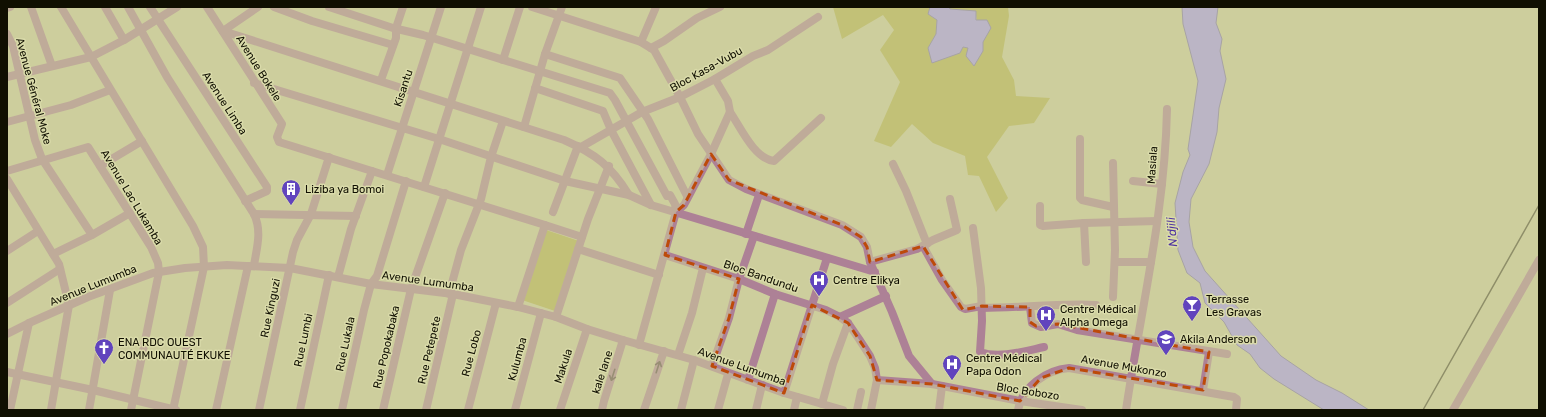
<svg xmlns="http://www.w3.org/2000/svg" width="1546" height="417" font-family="Rubik,sans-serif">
	<rect width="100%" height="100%" fill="#cdce9d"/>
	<g fill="#b3b24b">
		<path d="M 833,7 L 930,7 L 928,14 L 937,20 L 936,34 L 928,48 L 960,53 L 963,47 L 983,51 C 983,37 976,25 976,11 L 950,9 L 949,7 L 1008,7 L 1009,16 L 1002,57 L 1014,80 L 1016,96 L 1050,98 L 1034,123 L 1009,126 L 987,157 L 1008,198 L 996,212 L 979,176 L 968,175 L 965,156 L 933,143 L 912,124 L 891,147 L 874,141 L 900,82 L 880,50 L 894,30 L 883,15 L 842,39 Z"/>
		<polygon points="546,230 579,241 555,311 522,300"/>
	</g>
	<g fill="#a598f7" stroke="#786fad">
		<polygon points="930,7 949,7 950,9 976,11 976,20 987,20 991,28 983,42 983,51 974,66 966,56 968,48 963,47 960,53 932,63 928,48 936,34 937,20 928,14"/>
		<polygon points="1182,7 1218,7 1216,23 1222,39 1220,51 1226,79 1219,108 1217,132 1209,164 1191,199 1189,222 1193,247 1205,271 1281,356 1316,380 1342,393 1369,410 1324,410 1274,379 1260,368 1250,354 1237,345 1224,322 1205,303 1200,283 1187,273 1178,250 1175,203 1183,172 1190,155 1188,149 1198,81 1183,24"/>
	</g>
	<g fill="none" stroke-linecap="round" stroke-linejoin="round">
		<g stroke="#ad8196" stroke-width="8">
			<polyline points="31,7 52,66"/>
			<polyline points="61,7 193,226 203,247 204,267 173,410"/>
			<polyline points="105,7 124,40"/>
			<path d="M 128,7 L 167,77 L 254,214 C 262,231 257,247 254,265"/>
			<polyline points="150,7 267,187 267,191 245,201"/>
			<polyline points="207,7 282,124 277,137 279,142 545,225"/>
			<polyline points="274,7 312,21 393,45"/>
			<polyline points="329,7 393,28 423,35 610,93 615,100 667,196 670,195 675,204 676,212 639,345"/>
			<polyline points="532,7 641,42 654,50 680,97 698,134 729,180 746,189 842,225 861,237 867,247 870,262 892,312 909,356 932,384"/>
			<polyline points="7,8 10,7"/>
			<path d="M 223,31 L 564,140 C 596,154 611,166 629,195"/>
			<polyline points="223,31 258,7"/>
			<polyline points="7,34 13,46 35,140 42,159 92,235"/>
			<polyline points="641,42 656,7"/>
			<polyline points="651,48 664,41 697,18 720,7"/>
			<polyline points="545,54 620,78 648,119 687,196"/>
			<polyline points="503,60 520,7"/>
			<polyline points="7,77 91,57 124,40 177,7"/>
			<polyline points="381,80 396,38 396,28 403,7"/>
			<polyline points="254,83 439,139 565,181 629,195 651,205 875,272"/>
			<polyline points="535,88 603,111 611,130 651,205"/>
			<path d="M 730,112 C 740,126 754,159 774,161 L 821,118"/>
			<polyline points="7,122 71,105 110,90"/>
			<polyline points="524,127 545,54 562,7"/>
			<polyline points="1080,139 1080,198 1082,200 1113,207"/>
			<polyline points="581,147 642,112 680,97 715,79 753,56 768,50 818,17"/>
			<polyline points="893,164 906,191 927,244"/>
			<polyline points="100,166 142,141"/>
			<polyline points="7,171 88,147 151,247 158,263 159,272 131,410"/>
			<polyline points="387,175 441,7"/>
			<polyline points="7,179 59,264 69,305 51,410"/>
			<polyline points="1133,181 1162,184"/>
			<polyline points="424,187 481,7"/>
			<polyline points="1040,206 1040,225 1043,226 1084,223 1157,221"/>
			<polyline points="553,212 578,146"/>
			<polyline points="676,212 684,205 711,154 730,112 728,101 715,79"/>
			<polyline points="254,214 356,216"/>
			<polyline points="1084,223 1086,262"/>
			<path d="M 973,228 L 981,288 L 982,321 L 980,352 C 999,359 1025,351 1044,347"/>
			<polyline points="746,234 759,195"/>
			<polyline points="923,246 942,280 961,307 965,309 982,306"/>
			<polyline points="578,249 659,275"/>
			<polyline points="7,251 38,231"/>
			<polyline points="53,254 92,235 130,213"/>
			<polyline points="665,255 739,279 775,294 826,310 840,317 848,323 859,339 870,356 875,368 877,380 871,410"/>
			<polyline points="870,262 917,249 933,240 957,230 950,199"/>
			<polyline points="1115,262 1151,262"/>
			<polyline points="338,277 351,229 372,171"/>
			<polyline points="449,294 461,250 481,199 491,157 503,121"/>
			<polyline points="1113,297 1115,250 1113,163"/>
			<polyline points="7,303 60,269"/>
			<polyline points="518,307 545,225 582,237"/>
			<polyline points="1030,307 1032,323 1041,327 1058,324 1077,330 1227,354"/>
			<path d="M 982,308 C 1020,308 1058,303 1096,305"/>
			<polyline points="556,317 588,219 609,166"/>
			<polyline points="840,317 886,296"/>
			<polyline points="7,334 29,323 88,297 153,273 185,268 227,265 290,268 371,284 453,294 518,307 556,317 587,329 623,340 694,360 784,393 843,410"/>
			<polyline points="678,355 692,313 703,268"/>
			<polyline points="712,366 729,318 739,279 754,236"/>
			<polyline points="7,372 93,390 176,410"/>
			<polyline points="748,380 775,294"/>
			<polyline points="877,380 932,384 1020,401 1082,410"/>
			<polyline points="1203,390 1209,352"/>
			<polyline points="784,393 827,258"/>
			<polyline points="822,404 833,364 848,323"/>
			<polyline points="10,410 29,323"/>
			<polyline points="89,410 110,290"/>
			<polyline points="216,410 248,266"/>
			<polyline points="259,410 293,252 297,240 311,214 329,157"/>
			<polyline points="300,410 329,275"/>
			<polyline points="342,410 364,310 371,284 377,276 406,181"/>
			<polyline points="383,410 411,289 445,193"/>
			<polyline points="426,410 453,294"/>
			<polyline points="468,410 496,303"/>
			<polyline points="515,410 541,313"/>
			<polyline points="560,410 587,329"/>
			<polyline points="602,410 604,401 623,340"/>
			<polyline points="644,410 664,351"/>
			<polyline points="681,410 694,360"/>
			<polyline points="718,410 728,374"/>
			<polyline points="756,410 762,385"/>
			<polyline points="794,410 797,397"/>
			<polyline points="857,410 861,392"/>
			<polyline points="939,410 942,386"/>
			<path d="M 1018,410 C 1022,387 1046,370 1069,368 L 1234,397 L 1237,399 L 1236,410"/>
			<path d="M 1126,410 C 1141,309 1165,212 1167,109"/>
			<polyline points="1453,410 1539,260"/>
		</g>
		<polyline stroke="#42422a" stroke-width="1.5" points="1423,410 1539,205"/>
	</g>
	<defs><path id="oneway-shaft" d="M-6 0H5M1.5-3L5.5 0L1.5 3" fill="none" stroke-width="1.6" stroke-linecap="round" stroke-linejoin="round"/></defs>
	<g stroke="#574244">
		<use href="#oneway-shaft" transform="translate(658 367) rotate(-72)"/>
		<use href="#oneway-shaft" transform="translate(613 375) rotate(108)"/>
	</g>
	<path d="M0 0H1546V417H0ZM 711,154 L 729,180 L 842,225 L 861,237 L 867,247 L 870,262 L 923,246 L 963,310 L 982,306 L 1030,307 L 1030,322 L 1036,326 L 1058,324 L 1209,352 L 1203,390 L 1069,368 L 1041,378 L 1020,401 L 932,384 L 877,380 L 870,356 L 848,323 L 812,305 L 784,393 L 712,366 L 729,318 L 739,279 L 665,255 L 676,212 L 684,205 Z" fill="#cdce9d" fill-opacity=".55" fill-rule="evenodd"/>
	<path fill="none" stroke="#bd4a0a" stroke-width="3" stroke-dasharray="8 5" stroke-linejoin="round" d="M 711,154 L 729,180 L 842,225 L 861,237 L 867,247 L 870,262 L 923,246 L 963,310 L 982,306 L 1030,307 L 1030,322 L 1036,326 L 1058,324 L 1209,352 L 1203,390 L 1069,368 L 1041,378 L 1020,401 L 932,384 L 877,380 L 870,356 L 848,323 L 812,305 L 784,393 L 712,366 L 729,318 L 739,279 L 665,255 L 676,212 L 684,205 Z"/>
	<defs>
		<symbol id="building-pin" viewBox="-11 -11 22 30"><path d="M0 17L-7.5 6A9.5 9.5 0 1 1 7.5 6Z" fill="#6144bd" stroke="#dadbaa"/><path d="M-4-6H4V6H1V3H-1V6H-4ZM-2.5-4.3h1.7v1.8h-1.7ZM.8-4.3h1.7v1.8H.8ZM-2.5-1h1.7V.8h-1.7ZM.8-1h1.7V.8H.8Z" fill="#fff"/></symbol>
		<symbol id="hospital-pin" viewBox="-11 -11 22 30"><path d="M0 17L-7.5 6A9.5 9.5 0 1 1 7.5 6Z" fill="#6144bd" stroke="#dadbaa"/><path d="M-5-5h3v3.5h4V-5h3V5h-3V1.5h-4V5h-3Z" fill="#fff"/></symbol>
		<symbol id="bar-pin" viewBox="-11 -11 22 30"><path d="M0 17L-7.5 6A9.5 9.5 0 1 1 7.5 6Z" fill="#6144bd" stroke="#dadbaa"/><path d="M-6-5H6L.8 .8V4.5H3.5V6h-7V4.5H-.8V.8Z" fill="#fff"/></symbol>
		<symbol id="school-pin" viewBox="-11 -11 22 30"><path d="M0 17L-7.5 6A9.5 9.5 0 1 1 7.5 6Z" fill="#6144bd" stroke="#dadbaa"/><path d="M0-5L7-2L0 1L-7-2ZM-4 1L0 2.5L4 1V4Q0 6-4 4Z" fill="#fff"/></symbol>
		<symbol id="church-pin" viewBox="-11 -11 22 30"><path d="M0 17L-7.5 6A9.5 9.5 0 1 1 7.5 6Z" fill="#6144bd" stroke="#dadbaa"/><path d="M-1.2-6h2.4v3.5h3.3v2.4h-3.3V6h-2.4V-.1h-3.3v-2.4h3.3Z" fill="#fff"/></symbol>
	</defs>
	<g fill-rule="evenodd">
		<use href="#building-pin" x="280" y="178" width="22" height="30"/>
		<use href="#hospital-pin" x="808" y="269" width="22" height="30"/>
		<use href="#bar-pin" x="1181" y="294" width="22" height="30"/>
		<use href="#hospital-pin" x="1035" y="304" width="22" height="30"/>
		<use href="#school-pin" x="1155" y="328" width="22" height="30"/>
		<use href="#church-pin" x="93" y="337" width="22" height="30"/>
		<use href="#hospital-pin" x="941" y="353" width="22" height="30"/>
	</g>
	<g text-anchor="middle" stroke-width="3" stroke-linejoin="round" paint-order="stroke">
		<g font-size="11" fill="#100f01" stroke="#dadbaa">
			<text transform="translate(259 68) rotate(58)" y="4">Avenue Bokele</text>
			<text transform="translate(706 69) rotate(-29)" y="4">Bloc Kasa-Vubu</text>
			<text transform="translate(403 88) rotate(-72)" y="4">Kisantu</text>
			<text transform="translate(34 91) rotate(75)" y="4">Avenue Général Moke</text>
			<text transform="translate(225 103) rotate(57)" y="4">Avenue Limba</text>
			<text transform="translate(1152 165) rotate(-86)" y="4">Masiala</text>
			<text transform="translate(132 197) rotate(59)" y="4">Avenue Lac Lukamba</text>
			<text transform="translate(761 276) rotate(19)" y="4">Bloc Bandundu</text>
			<text transform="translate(428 281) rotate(8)" y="4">Avenue Lumumba</text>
			<text transform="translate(93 285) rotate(-22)" y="4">Avenue Lumumba</text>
			<text transform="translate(270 308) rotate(-78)" y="4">Rue Kinguzi</text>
			<text transform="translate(303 340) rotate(-78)" y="4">Rue Lumbi</text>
			<text transform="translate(345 344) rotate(-78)" y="4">Rue Lukala</text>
			<text transform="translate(386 347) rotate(-77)" y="4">Rue Popokabaka</text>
			<text transform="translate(429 350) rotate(-77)" y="4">Rue Petepete</text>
			<text transform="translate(471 353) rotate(-75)" y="4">Rue Lobo</text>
			<text transform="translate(517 359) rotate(-75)" y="4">Kulumba</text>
			<text transform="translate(563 366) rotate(-72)" y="4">Makula</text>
			<text transform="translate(742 366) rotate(20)" y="4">Avenue Lumumba</text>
			<text transform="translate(1124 366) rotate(10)" y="4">Avenue Mukonzo</text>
			<text transform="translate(602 372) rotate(-72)" y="4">kale lane</text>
			<text transform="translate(1028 391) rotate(9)" y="4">Bloc Bobozo</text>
		</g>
		<g font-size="11" fill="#100f01" stroke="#dadbaa" text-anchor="start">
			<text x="305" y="193">Liziba ya Bomoi</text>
			<text x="833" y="284">Centre Elikya</text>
			<text x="1206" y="303">Terrasse<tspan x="1206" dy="13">Les Gravas</tspan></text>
			<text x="1060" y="313">Centre Médical<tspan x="1060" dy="13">Alpha Omega</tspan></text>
			<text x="1180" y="343">Akila Anderson</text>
			<text x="118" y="346">ENA RDC OUEST<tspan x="118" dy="13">COMMUNAUTÉ EKUKE</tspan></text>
			<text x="966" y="362">Centre Médical<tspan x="966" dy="13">Papa Odon</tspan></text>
		</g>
		<g font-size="12" font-style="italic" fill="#4f34a0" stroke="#dadbaa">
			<text transform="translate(1172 232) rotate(-95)" y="4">N'djili</text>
		</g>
	</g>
	<rect width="1546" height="417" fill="none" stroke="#100f01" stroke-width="16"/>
</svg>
